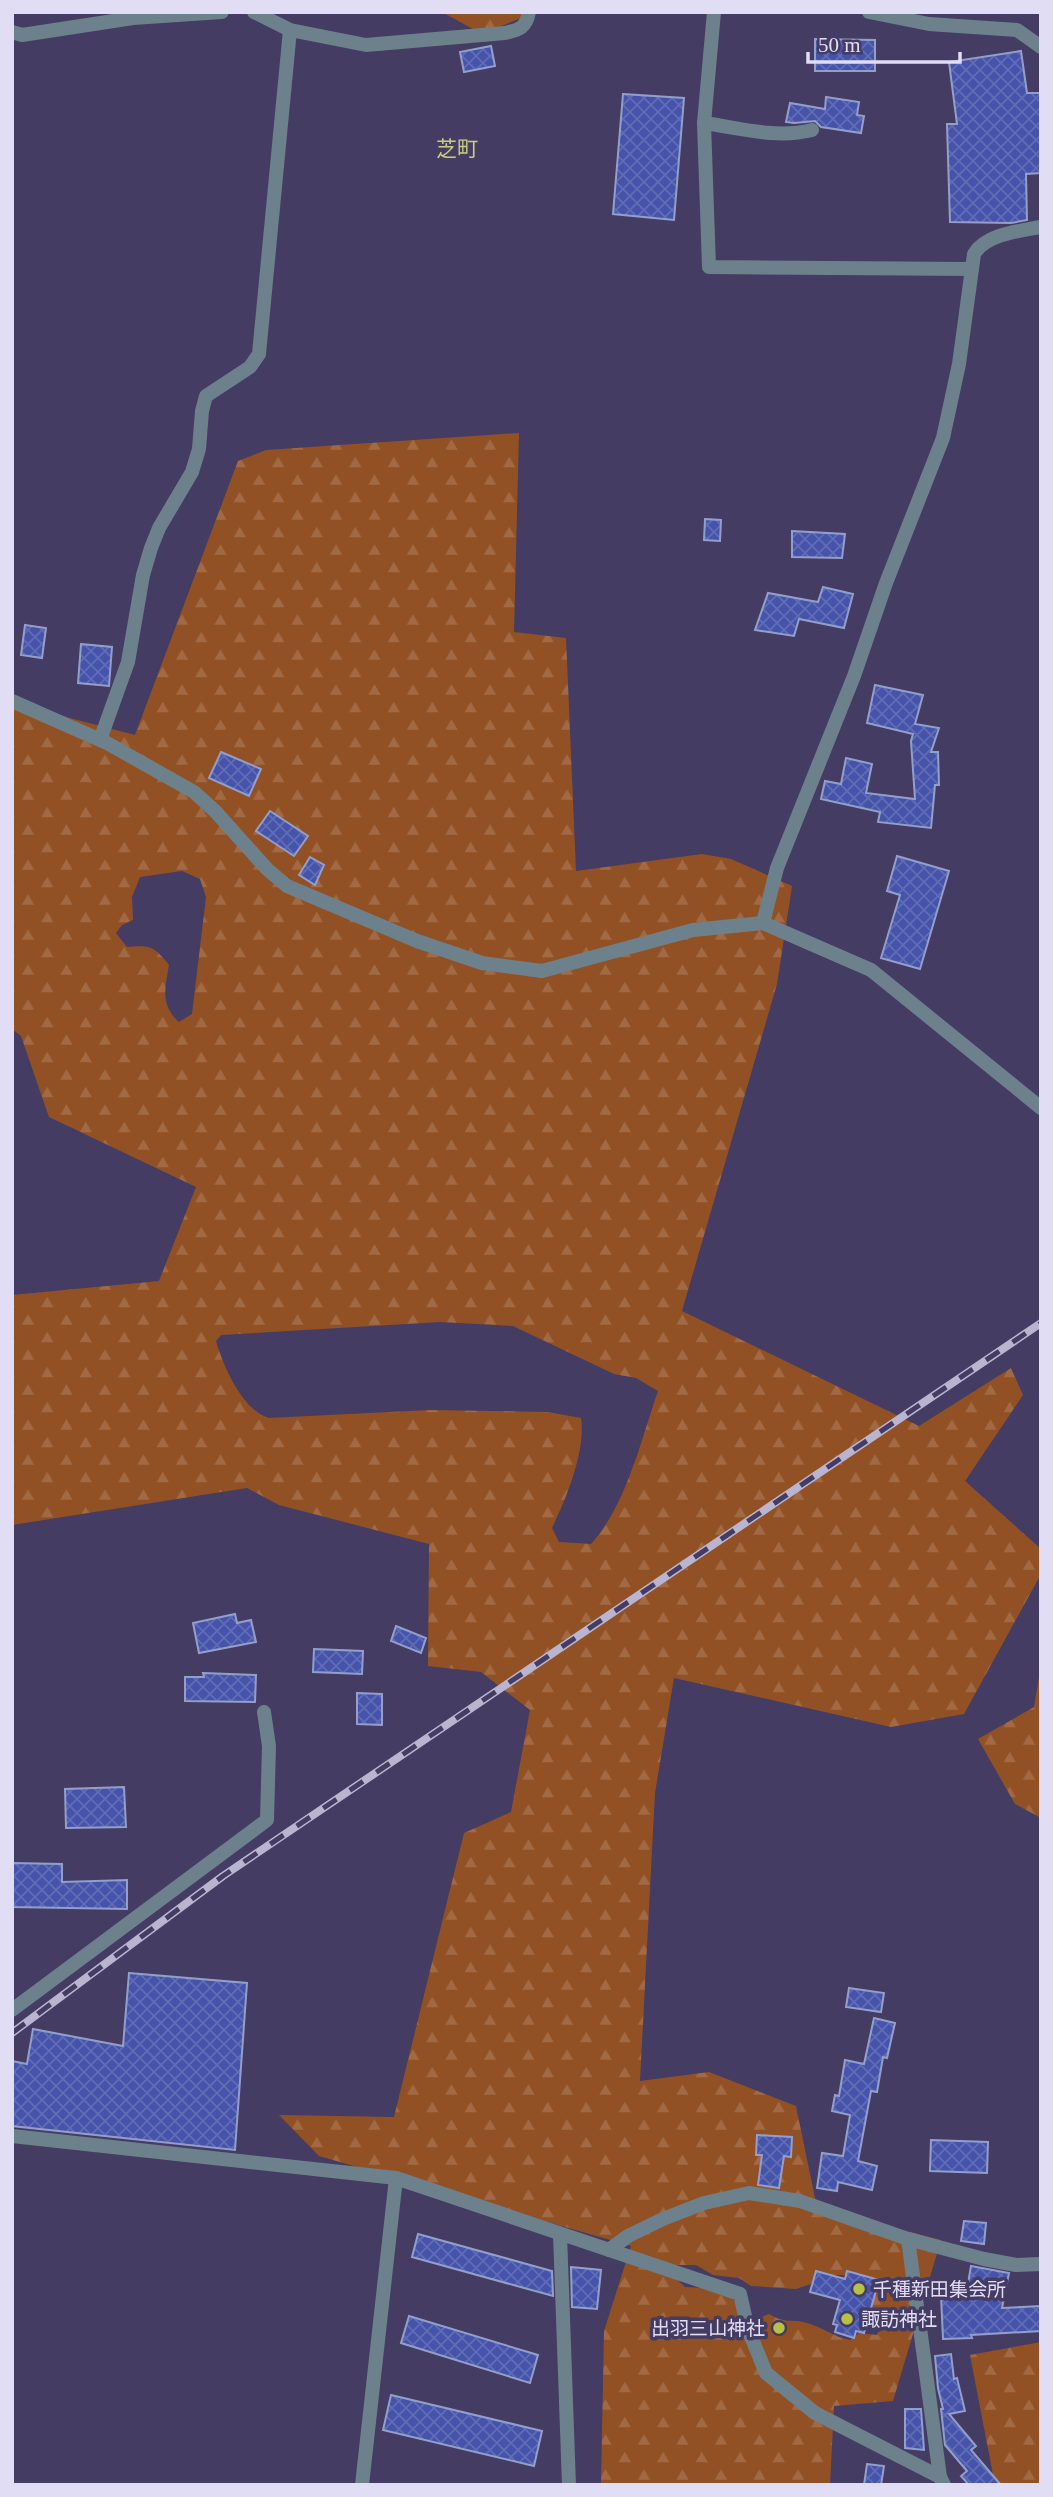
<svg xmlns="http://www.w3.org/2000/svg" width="1053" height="2497" font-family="'Times New Roman','Noto Sans JP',serif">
	<defs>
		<pattern id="forest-firs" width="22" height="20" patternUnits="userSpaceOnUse" patternTransform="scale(1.75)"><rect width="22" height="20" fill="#925124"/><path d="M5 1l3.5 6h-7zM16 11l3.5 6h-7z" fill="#a16a44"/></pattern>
		<pattern id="building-cross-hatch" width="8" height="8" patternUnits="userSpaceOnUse" patternTransform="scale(1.75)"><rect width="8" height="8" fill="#4554aa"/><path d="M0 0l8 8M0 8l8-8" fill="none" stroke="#606cb6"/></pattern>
	</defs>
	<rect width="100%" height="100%" fill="#443c63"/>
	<g fill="url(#forest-firs)" fill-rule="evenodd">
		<polygon points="442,12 524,12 521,18 482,34"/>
		<path d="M 519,433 L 514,632 L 566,638 L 576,871 L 702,854 L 731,859 L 792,886 L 777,984 L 682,1311 L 919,1426 L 1011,1368 L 1023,1395 L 965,1481 L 1041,1549 L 1041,1574 L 964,1714 L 891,1727 L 674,1678 L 655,1793 L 640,2081 L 709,2072 L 796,2106 L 817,2208 L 941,2240 L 893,2401 L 834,2406 L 830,2485 L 601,2485 L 604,2331 L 631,2246 L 319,2156 L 279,2115 L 394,2117 L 464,1833 L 511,1812 L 530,1710 L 481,1672 L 428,1666 L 429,1544 L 279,1505 L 247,1488 L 12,1525 L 12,1295 L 159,1281 L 196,1187 L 49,1117 L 21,1036 L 12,1029 L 12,703 L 135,735 L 238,461 L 266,450 ZM 182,871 L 200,879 L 206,897 L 192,1014 L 179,1022 C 160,1005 165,988 169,965 C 154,946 150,945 127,947 L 116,933 L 122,925 L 133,920 L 132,897 L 140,877 ZM 440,1322 L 513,1326 L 614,1374 L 636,1378 L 658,1391 C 641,1440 626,1506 591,1544 L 559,1542 L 552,1528 C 566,1499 586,1451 581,1418 L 548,1412 L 430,1410 L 269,1418 C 243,1411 223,1366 216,1341 L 221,1335 ZM 675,2265 L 696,2265 L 713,2275 L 739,2278 L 751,2286 L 796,2289 L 811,2284 L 818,2275 L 849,2275 L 875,2287 L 875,2297 L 870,2299 L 866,2312 L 875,2310 C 884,2318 881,2325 877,2335 L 859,2333 L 850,2340 C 834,2337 822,2327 807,2323 C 791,2318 787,2325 769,2314 L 759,2318 L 758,2331 L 752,2339 L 732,2296 L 703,2288 L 685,2287 L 672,2275 Z"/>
		<polygon points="1041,1665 1041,1818 1015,1804 978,1739 1034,1707"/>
		<polygon points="1041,2342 1041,2485 995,2485 970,2355"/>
	</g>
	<g fill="url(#building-cross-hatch)" stroke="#939fca" stroke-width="2">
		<polygon points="815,39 875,40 875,71 815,71"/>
		<polygon points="491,46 495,66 464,72 460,52"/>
		<polygon points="1021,51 1027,93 1041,93 1041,173 1026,174 1027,220 1011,223 950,222 947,124 957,124 949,62"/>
		<polygon points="623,94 684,98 674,220 613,214"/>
		<polygon points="826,97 859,102 857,115 864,116 861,133 821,127 815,121 794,123 786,122 790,103 825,109"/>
		<polygon points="705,519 721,520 720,541 704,540"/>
		<polygon points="792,531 845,534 842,558 792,557"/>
		<polygon points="823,587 853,594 844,628 799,619 794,636 755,630 768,593 818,602"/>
		<polygon points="25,625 46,628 42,658 21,655"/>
		<polygon points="81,644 112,647 109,686 78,683"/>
		<polygon points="875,685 923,695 915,724 939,728 931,752 938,752 939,785 935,785 931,828 878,822 880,812 821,799 825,781 841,784 846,758 872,764 866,793 915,799 911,741 913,734 867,723"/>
		<polygon points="221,752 261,769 249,796 209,778"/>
		<polygon points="270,811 308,836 294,856 256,831"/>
		<polygon points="897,856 949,871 920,969 881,958 900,895 887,891"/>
		<polygon points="310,857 324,865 315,885 299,875"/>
		<polygon points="235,1614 237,1623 251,1620 256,1642 199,1653 193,1623"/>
		<polygon points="396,1626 426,1638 421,1653 391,1641"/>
		<polygon points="314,1649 363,1651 362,1674 313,1672"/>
		<polygon points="203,1673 256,1675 255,1702 185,1701 185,1677 204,1677"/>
		<polygon points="357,1693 382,1694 382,1725 357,1724"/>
		<polygon points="124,1787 126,1827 66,1828 65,1789"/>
		<polygon points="12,1863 62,1864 62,1882 127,1880 127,1909 12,1907"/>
		<polygon points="129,1973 247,1983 235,2150 12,2126 12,2061 27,2064 33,2029 123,2046"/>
		<polygon points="849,1988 884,1993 881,2012 846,2007"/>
		<polygon points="874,2018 895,2023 887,2058 883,2057 877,2092 871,2091 858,2161 877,2166 872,2190 838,2182 837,2191 817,2188 822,2153 843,2156 850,2115 832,2111 835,2095 839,2096 845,2060 864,2064"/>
		<polygon points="757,2135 792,2137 791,2157 784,2156 779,2188 758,2185 762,2155 756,2155"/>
		<polygon points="931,2140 988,2142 987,2173 930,2171"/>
		<polygon points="964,2221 986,2223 984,2244 961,2241"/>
		<polygon points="418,2234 552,2271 553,2296 412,2257"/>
		<polygon points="971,2266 1009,2273 1002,2308 1041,2306 1041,2331 971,2335 972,2338 943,2339 941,2296 966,2295"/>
		<polygon points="571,2267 601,2270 597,2309 572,2307"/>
		<polygon points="816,2271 845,2279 847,2271 879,2280 864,2333 856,2331 854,2338 835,2332 837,2325 833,2324 840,2300 810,2292"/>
		<polygon points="409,2316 538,2355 530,2383 401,2343"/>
		<polygon points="951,2354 954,2379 957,2378 965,2411 949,2414 976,2446 971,2450 1001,2485 969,2485 961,2476 967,2471 945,2445 941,2409 943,2409 938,2388 935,2356"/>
		<polygon points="391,2395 542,2431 534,2466 383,2430"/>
		<polygon points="905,2409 921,2409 924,2450 905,2448"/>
		<polygon points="867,2464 884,2466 881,2485 864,2485"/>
	</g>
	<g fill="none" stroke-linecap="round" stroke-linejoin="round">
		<g stroke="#6d818d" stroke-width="14">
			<path d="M 254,12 L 290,30 L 366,45 L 505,33 C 519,30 526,28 529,12"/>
			<polyline points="714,12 704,123 709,267 972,269"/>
			<polyline points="869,12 929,24 1017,30 1041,47"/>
			<polyline points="12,32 22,35 133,18 222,12"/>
			<path d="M 704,123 C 740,128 776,139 812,130"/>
			<polyline points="12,701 107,743 194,792 215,811 267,869 287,886 417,941 482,963 542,971 693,930 763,923 871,970 1041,1108"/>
			<polyline points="100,740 128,662 143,575 151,548 159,528 192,472 199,449 202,411 206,396 250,367 259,354 290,30"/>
			<path d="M 763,923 L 777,868 L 854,676 L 886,583 L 943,438 L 959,364 L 974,254 C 986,234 1019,231 1041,227"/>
			<polyline points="12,2010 267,1820 269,1746 264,1712"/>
			<polyline points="12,2136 396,2178 740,2294 748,2329 766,2373 815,2413 940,2477 944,2485"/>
			<polyline points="560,2234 569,2485"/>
			<polyline points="908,2239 940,2477"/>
			<polyline points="609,2250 628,2236 663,2219 704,2203 749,2193 800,2201 908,2239 984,2259 1016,2265 1041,2264"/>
			<polyline points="362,2485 396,2178"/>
		</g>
		<defs>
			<polyline id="rail" points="12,2033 223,1876 1041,1323"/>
		</defs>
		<use href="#rail" stroke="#b9b5d1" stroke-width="8"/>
		<use href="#rail" stroke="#443c63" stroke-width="5" stroke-dasharray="16" stroke-linecap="butt"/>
	</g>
	<g fill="#b9c046" stroke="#443c63" stroke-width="2.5">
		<circle cx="859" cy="2289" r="7"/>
		<circle cx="847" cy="2319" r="7"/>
		<circle cx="779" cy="2328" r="7"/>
	</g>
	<g text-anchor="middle" stroke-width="7" stroke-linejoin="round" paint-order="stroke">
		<g font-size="19" fill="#e0ddf5" stroke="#443c63" text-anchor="start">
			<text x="873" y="2296">千種新田集会所</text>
			<text x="861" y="2326">諏訪神社</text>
			<text x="765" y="2335" text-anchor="end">出羽三山神社</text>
		</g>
		<g font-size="21" fill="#c7cd80" stroke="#443c63">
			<text x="457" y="156">芝町</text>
		</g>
	</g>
	<rect width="1053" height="2497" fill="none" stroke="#e0ddf5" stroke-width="28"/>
	<path d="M808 52v10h152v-10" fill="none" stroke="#e0ddf5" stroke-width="3.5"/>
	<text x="818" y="52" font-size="21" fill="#e0ddf5" stroke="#443c63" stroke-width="5" paint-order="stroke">50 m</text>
</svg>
